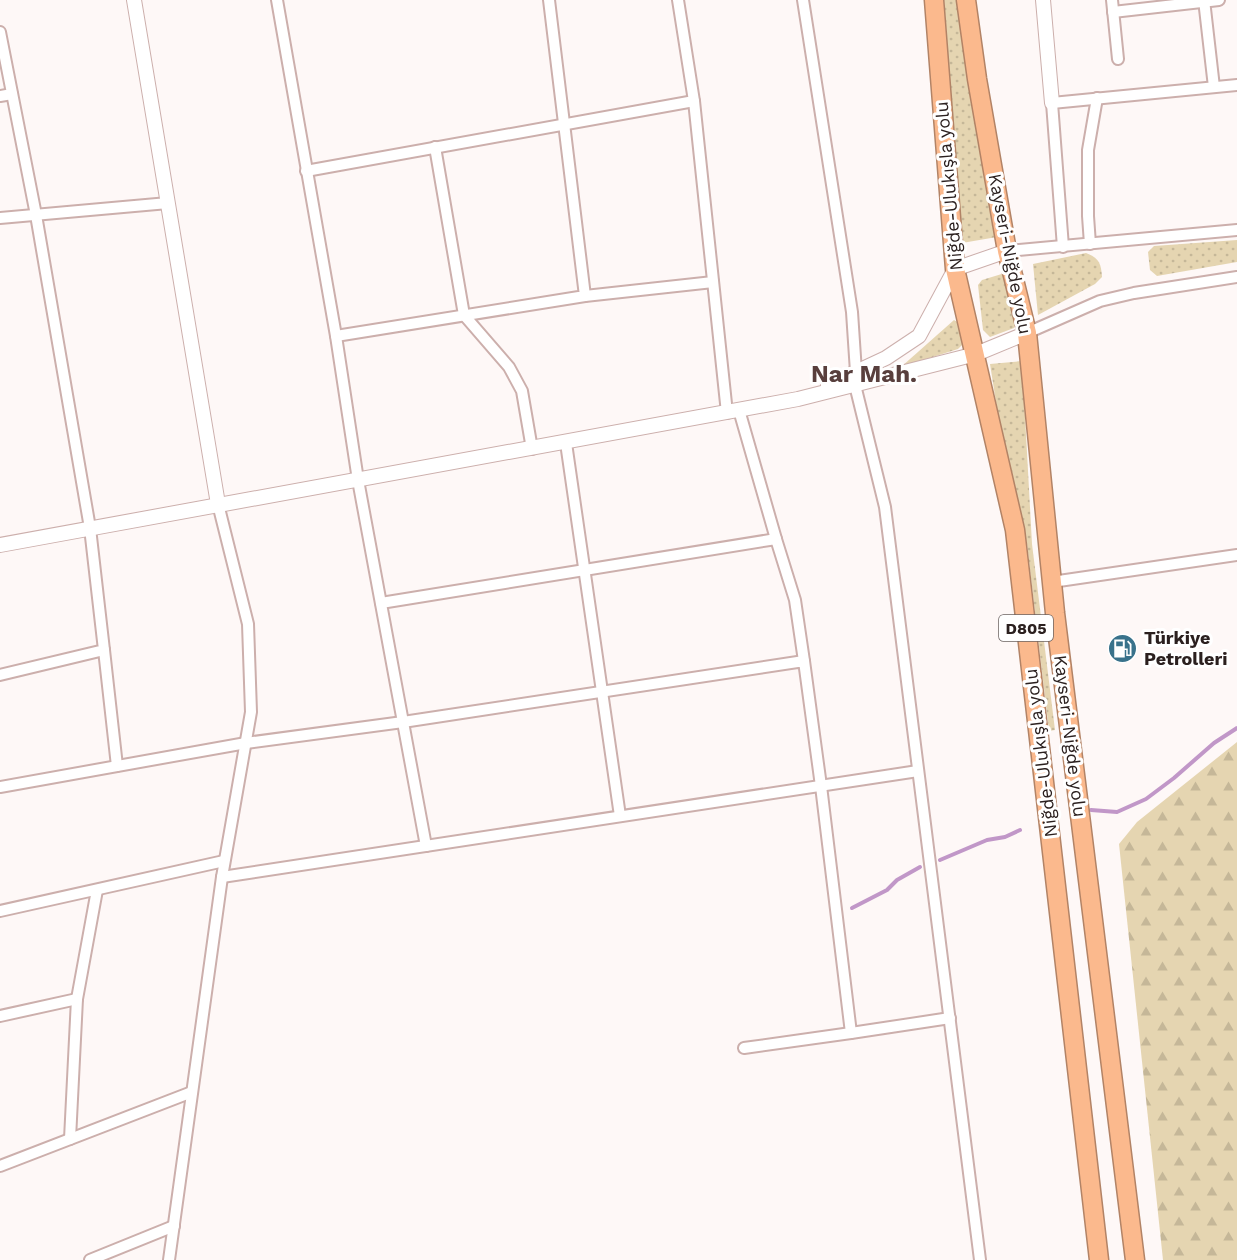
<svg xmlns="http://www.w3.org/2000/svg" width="1237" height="1260" font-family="'Work Sans',sans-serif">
	<defs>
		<pattern id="grass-dots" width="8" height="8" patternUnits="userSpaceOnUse" patternTransform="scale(1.5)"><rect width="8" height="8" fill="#e5d5b1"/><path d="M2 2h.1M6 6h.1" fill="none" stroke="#c5b798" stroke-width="1.8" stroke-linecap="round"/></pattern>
		<pattern id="forest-firs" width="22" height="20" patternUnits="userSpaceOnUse" patternTransform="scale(1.5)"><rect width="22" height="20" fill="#e5d5b1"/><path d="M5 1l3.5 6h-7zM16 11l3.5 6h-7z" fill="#c5b798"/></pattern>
	</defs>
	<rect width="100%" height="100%" fill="#fef8f7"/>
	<g fill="url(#grass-dots)">
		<polygon points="944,0 958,0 969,87 997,237 962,243"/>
		<polygon points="1237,240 1237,262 1157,276 1150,270 1148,252 1154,246"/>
		<path d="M 1086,253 C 1099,258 1101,263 1102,277 L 1095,284 L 1038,315 L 1033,264 Z"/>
		<polygon points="1005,273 1016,319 1014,328 990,337 983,330 978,285 982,280"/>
		<polygon points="954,320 960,324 964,343 958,349 901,367"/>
		<polygon points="1022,361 1032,544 1055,730 1049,731 1027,544 999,421 990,364"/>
	</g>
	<polygon fill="url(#forest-firs)" points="1237,742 1237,1260 1163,1260 1119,844 1137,822"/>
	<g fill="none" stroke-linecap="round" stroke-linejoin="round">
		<g stroke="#c197c8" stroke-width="4">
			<polyline points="1091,810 1117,812 1146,799 1174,778 1214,743 1237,728"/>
			<polyline points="940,860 987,840 1005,837 1020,830"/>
			<polyline points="852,908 887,890 897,880 920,867"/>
		</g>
		<defs>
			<g id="street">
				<polyline points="277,0 336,336 358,480 426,846"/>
				<polyline points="678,0 694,101 727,413"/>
				<polyline points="803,0 852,312 856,372"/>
				<polyline points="1112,0 1118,59"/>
				<polyline points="1204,0 1214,87"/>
				<polyline points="1113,12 1219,0"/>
				<polyline points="0,32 36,215 90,528 104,650 0,675"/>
				<polyline points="0,96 12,94"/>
				<polyline points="435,147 464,315 509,367 522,391 532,449"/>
				<polyline points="306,171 694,101"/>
				<polyline points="0,218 168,203"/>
				<polyline points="1090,244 1088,216 1088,150 1097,98"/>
				<polyline points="1063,247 1052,103 1237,85"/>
				<polyline points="1007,251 1237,230"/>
				<polyline points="585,296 713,282"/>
				<polyline points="1027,333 1100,301 1134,293 1237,277"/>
				<polyline points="336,336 585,296 549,0"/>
				<polyline points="855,385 885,507 980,1260"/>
				<polyline points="739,410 776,539"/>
				<polyline points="566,443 620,816"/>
				<polyline points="1052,582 1237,555"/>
				<polyline points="381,603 776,539 795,600 804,661"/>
				<polyline points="104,650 117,766"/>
				<polyline points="0,787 246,743 403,722 804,661 821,786 851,1033 744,1048"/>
				<polyline points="222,877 918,771"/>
				<polyline points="0,911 224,861"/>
				<polyline points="0,1016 77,999"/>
				<polyline points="851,1033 950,1018"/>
				<polyline points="70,1139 77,999 97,890"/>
				<polyline points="0,1166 192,1092"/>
				<polyline points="90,1260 174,1226"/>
				<polyline points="169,1260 222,877 251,712 248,624 218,504"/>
			</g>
			<g id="secondary">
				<polyline points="134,0 218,504"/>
				<polyline points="1043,0 1052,103"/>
				<polyline points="828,385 886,358 919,336 955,269 1007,251"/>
				<polyline points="0,545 798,399 976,354 1027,333"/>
			</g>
			<g id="highway">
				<polyline points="934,0 955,269 1015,530 1099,1260"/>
				<polyline points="966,0 977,79 1007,251 1027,333 1055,613 1135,1260"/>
			</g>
		</defs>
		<use href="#street" stroke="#ccafac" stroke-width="14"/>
		<use href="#secondary" stroke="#ccafac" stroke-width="16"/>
		<use href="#highway" stroke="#b28366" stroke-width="21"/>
		<use href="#street" stroke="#fff" stroke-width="10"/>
		<use href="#secondary" stroke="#fff" stroke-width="14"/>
		<use href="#highway" stroke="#fbb98d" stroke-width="18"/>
	</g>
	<defs>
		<symbol id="fuel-disc" viewBox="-11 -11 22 22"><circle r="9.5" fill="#39728b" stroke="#fff"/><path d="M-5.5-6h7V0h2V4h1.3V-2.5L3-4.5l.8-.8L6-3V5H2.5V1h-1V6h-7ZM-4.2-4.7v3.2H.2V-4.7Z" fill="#fff"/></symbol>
	</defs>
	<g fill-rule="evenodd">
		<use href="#fuel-disc" x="1106" y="632" width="33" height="33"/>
	</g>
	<g text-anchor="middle" stroke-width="6" stroke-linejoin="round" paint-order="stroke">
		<rect fill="#fff" stroke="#6b6362" stroke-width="1.5" x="999" y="615" width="54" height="26" rx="4.5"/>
		<g font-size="16" font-weight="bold" fill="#2b201f">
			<text x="1026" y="634">D805</text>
		</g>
		<g font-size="18" fill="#2b201f" stroke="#fff">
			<text transform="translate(949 186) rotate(-95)" y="6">Niğde-Ulukışla yolu</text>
			<text transform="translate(1010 254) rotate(79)" y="6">Kayseri-Niğde yolu</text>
			<text transform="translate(1070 736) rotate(83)" y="6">Kayseri-Niğde yolu</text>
			<text transform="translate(1041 753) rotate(-97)" y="6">Niğde-Ulukışla yolu</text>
		</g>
		<g font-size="18" font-weight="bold" fill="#2b201f" stroke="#fff" text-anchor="start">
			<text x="1144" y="644">Türkiye<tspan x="1144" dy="21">Petrolleri</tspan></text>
		</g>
		<g font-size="24" font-weight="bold" fill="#583f3d" stroke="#fff">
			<text x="864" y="382">Nar Mah.</text>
		</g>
	</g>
</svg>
